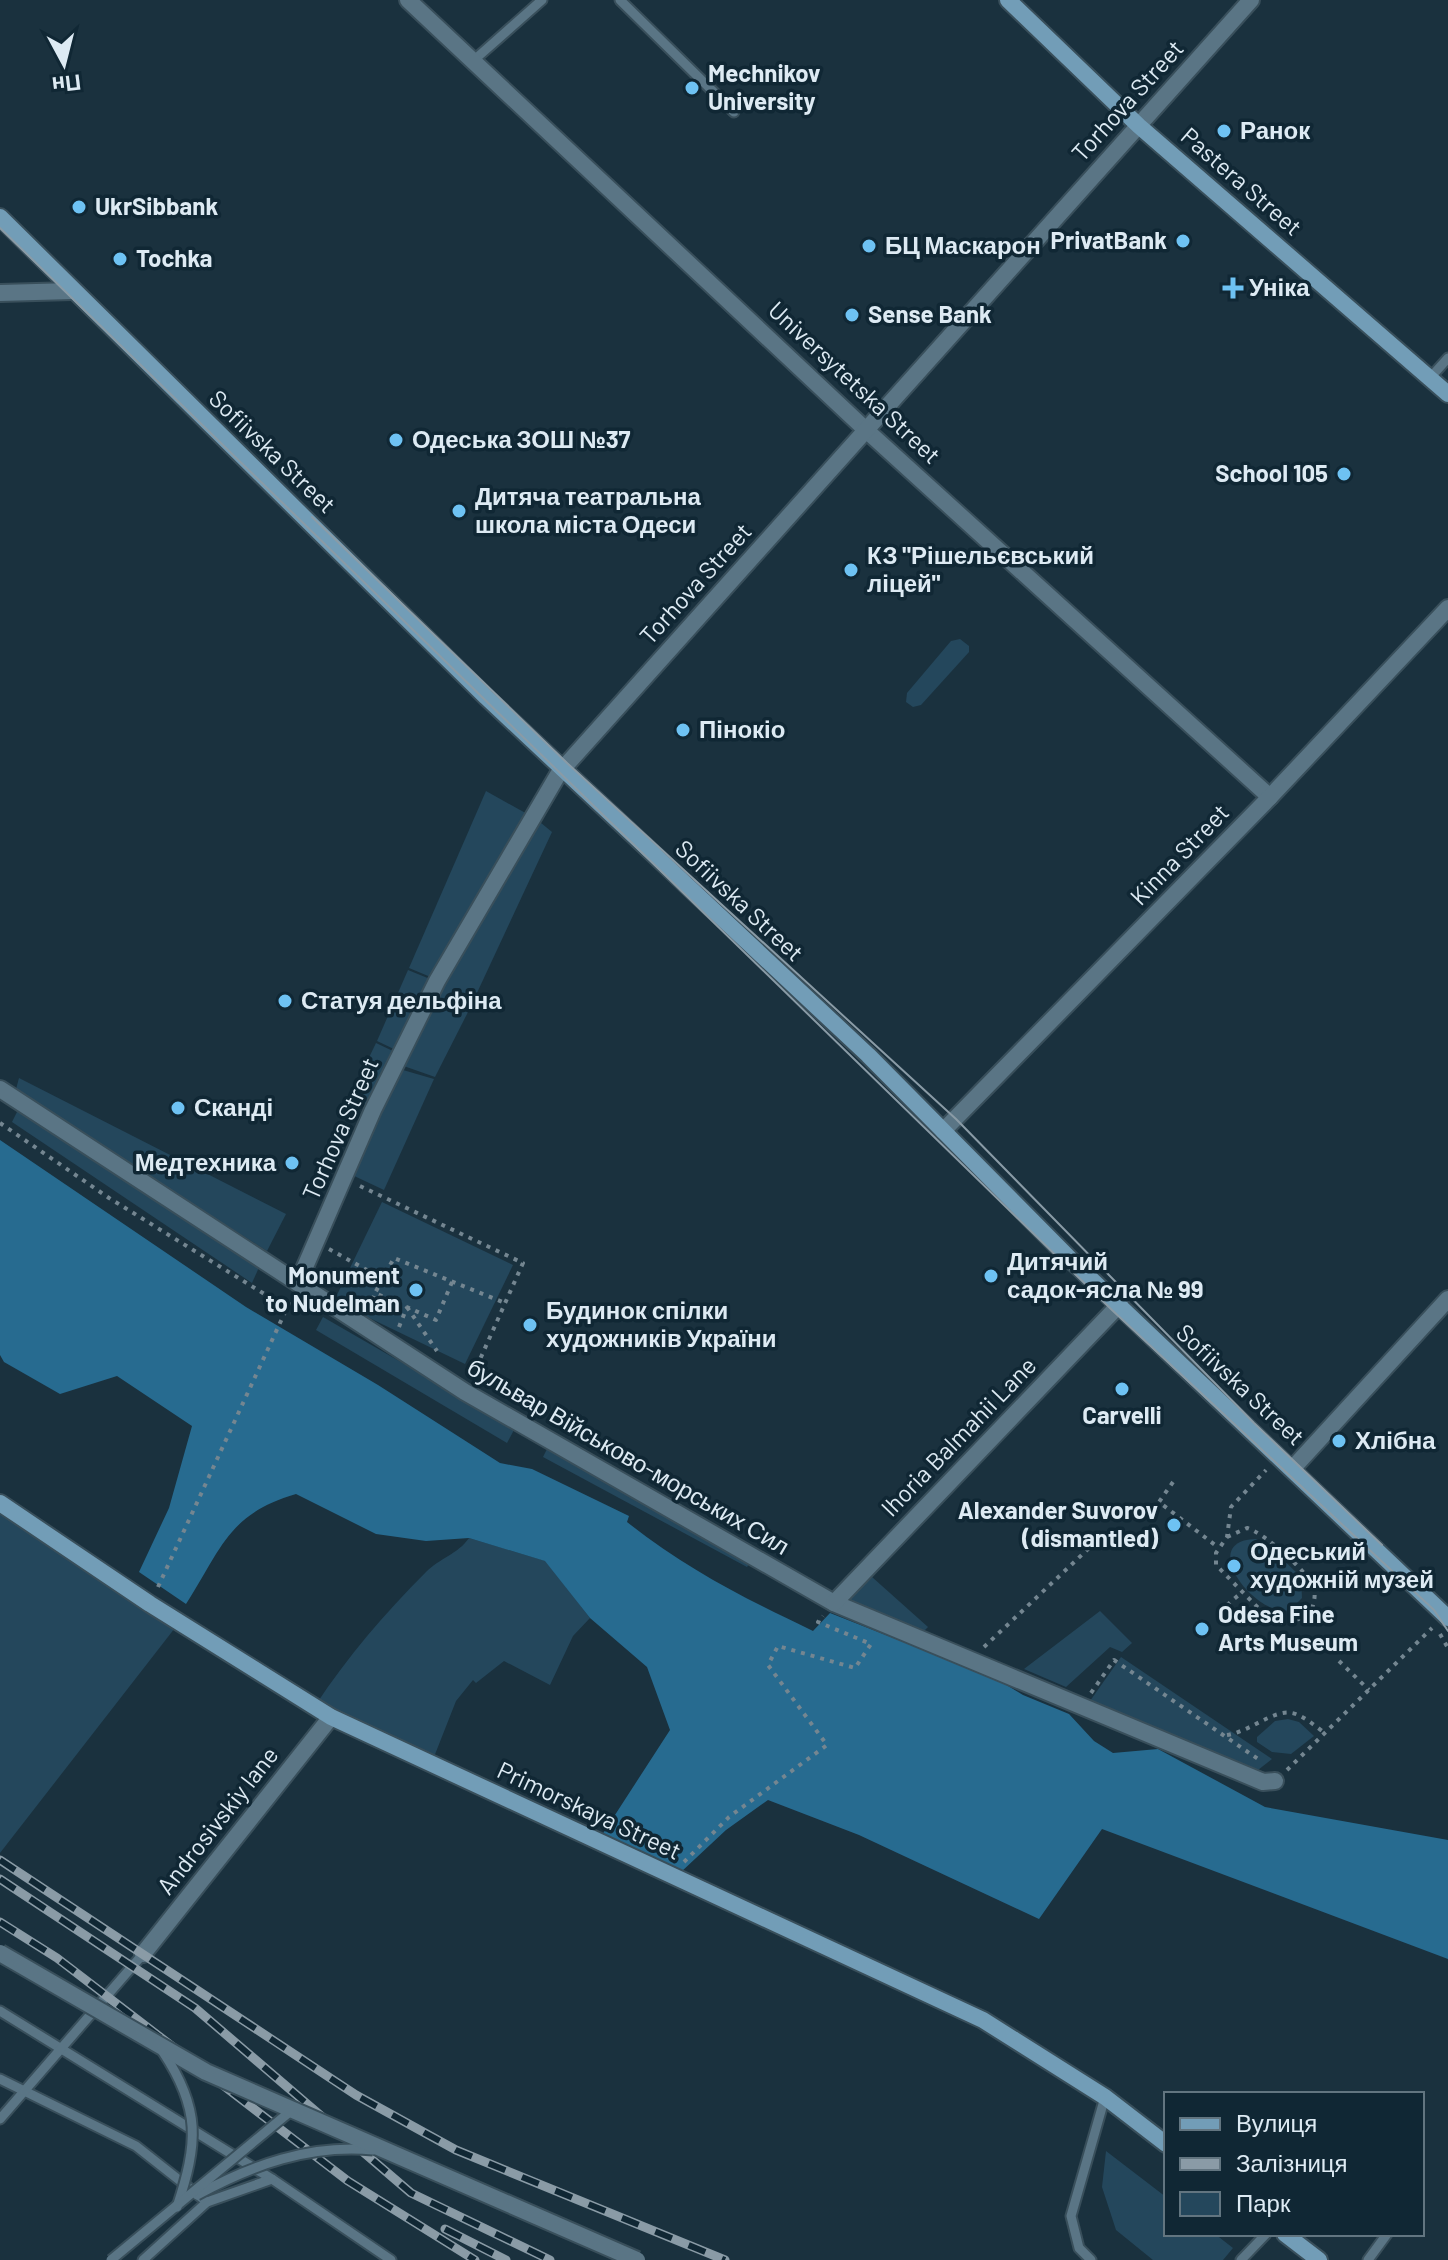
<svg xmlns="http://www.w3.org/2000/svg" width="1448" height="2260" font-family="Barlow,sans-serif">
	<rect width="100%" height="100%" fill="#1a313e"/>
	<g fill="#24475c">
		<polygon points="960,639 969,646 969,652 921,705 913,707 906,702 907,693 951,641"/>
		<polygon points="486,791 529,815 433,978 409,968"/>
		<polygon points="535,818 552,832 469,1010 431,998"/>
		<polygon points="408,970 430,979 396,1050 377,1041"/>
		<polygon points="430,1000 468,1012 435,1077 398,1064"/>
		<polygon points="376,1043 395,1052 369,1107 350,1097"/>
		<polygon points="396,1068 434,1079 384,1190 350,1174"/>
		<polygon points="19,1078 286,1214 267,1251 15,1093"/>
		<polygon points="19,1108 261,1263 252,1283 12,1122"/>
		<polygon points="382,1202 513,1265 465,1364 334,1301"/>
		<polygon points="323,1317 515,1428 507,1443 316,1330"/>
		<polygon points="549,1445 753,1559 747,1567 543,1457"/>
		<polygon points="0,1506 178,1624 0,1853"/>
		<path d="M 469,1538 L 546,1561 L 590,1618 L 573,1636 L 550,1685 L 504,1661 L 476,1683 L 473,1680 L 456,1701 L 432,1762 L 315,1706 C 348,1656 384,1614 426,1572 C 440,1558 458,1554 469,1538 Z"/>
		<path d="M 1256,1539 L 1269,1546 L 1301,1577 L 1302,1598 L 1290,1610 C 1255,1618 1196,1540 1256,1539 Z"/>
		<polygon points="872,1577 928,1627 919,1636 847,1602"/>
		<polygon points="1100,1611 1132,1643 1122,1652 1110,1647 1066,1687 1024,1669"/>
		<polygon points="1121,1657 1272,1759 1258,1770 1090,1701"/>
		<polygon points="1288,1719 1299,1722 1314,1736 1291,1754 1272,1752 1257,1742 1257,1737 1275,1721"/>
		<polygon points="1106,2151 1166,2197 1166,2234 1215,2234 1233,2248 1223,2260 1153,2260 1116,2230 1102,2187"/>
	</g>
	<path fill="#276b90" d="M 0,1140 L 246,1307 L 378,1385 L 500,1463 L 532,1469 L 629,1516 L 627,1522 C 688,1570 744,1598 813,1631 L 830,1613 L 995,1678 L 1023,1695 L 1069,1714 L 1094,1741 L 1113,1753 L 1158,1749 L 1265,1807 L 1448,1840 L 1448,1959 L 1102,1829 L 1039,1919 L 859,1835 L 768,1800 L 726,1830 L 681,1872 L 602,1835 L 670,1730 L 647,1667 L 590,1618 L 545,1561 L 469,1538 L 426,1541 L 376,1534 L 296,1494 C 228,1514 222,1548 186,1604 L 139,1572 L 169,1508 L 192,1426 L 117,1376 L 60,1394 L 4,1362 L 0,1355 Z"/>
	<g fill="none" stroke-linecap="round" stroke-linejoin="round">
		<defs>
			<g id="lane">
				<polyline points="620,0 734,112"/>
				<polyline points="473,61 542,0"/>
				<polyline points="1430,378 1448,358"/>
				<polyline points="0,2011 272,2179 391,2260"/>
				<polyline points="0,2079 136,2146 207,2202"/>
				<polyline points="0,2119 143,1954"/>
				<polyline points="143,2260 207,2202 272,2179"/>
				<polyline points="1091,2260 1079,2248 1071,2216 1105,2097"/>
				<polyline points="1241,2260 1266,2234"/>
				<polyline points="1368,2260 1387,2234"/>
			</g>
			<g id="street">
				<polyline points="408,0 866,430 1270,797"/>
				<polyline points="0,293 72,291"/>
				<polyline points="0,1089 465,1392 834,1603 1263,1782 1275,1781"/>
				<polyline points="943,1131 1270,797 1448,608"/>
				<polyline points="298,1283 373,1110 437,981 559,773 1251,0"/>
				<polyline points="1293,1468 1448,1299"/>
				<polyline points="834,1603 1120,1304"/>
				<polyline points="143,1954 331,1717"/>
			</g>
			<g id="secondary">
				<polyline points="1008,0 1139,126 1448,394"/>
				<polyline points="0,217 486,697 868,1055 1072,1261 1448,1618"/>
				<polyline points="0,1503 150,1604 331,1717 983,2020 1105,2097 1166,2144"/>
				<polyline points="1285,2234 1319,2260"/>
			</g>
		</defs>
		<use href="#lane" stroke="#394f5b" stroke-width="13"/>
		<use href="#street" stroke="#394f5b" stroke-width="20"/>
		<use href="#secondary" stroke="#394f5b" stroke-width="20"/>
		<g stroke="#748691" stroke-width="4" stroke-dasharray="4 6" stroke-linecap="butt">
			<polyline points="0,1123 109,1198 287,1308"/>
			<polyline points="360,1186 523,1263 473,1375"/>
			<polyline points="329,1249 383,1279"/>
			<polyline points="452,1282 436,1320 375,1293 394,1258 505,1303"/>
			<polyline points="407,1307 437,1351"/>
			<polyline points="369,1309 375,1293"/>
			<polyline points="399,1327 407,1307"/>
			<polyline points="1173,1482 1159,1502 1219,1548"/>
			<path d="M 1227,1537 L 1247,1528 C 1263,1532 1310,1573 1314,1589 C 1316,1598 1313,1607 1309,1615 L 1286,1624 L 1271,1621 L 1216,1565 L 1216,1553 L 1227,1537 L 1231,1507 L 1266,1470"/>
			<polyline points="158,1587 292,1297"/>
			<polyline points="1227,1605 1241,1593"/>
			<polyline points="1440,1634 1448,1648"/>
			<polyline points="984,1647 1105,1533"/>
			<polyline points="1339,1661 1369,1690"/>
			<polyline points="1091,1693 1114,1660 1258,1759"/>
			<path d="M 1227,1735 C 1249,1732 1274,1709 1292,1713 C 1303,1715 1316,1727 1325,1733"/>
			<polyline points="1287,1770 1432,1628"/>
			<polyline points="684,1862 729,1817 827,1745 768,1665 778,1646 855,1668 871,1644 818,1622 823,1616"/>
		</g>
		<use href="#lane" stroke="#5a7585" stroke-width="9"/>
		<use href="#street" stroke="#5a7585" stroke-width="16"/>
		<use href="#secondary" stroke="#729db7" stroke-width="16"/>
		<g stroke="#8a9ba6" stroke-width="2">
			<polyline points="0,228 1112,1310 1434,1610 1448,1631"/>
			<polyline points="312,517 567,763 956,1119 1254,1423 1382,1545"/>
		</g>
		<defs>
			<g id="rail">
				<polyline points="0,1860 356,2095 456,2150 725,2260"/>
				<polyline points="0,1879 195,2008 411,2193 550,2260"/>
				<polyline points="0,1922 57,1958 348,2181 475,2260"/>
				<polyline points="445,2229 506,2260"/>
			</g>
		</defs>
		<use href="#rail" stroke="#8a9ba6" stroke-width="9"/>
		<use href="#rail" stroke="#102734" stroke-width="6" stroke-dasharray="18" stroke-linecap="butt"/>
		<defs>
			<g id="lane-bridge">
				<path d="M 163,2052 C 201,2109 198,2143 177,2207"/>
				<path d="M 197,2195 C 252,2165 310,2144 373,2150"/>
				<polyline points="111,2260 292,2110"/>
			</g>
			<polyline id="street-bridge" points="0,1953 206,2072 637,2260"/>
		</defs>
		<use href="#lane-bridge" stroke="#394f5b" stroke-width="13" stroke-linecap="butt"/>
		<use href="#street-bridge" stroke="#394f5b" stroke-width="20" stroke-linecap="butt"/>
		<use href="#lane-bridge" stroke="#5a7585" stroke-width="9"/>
		<use href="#street-bridge" stroke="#5a7585" stroke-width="16"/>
	</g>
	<g fill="#6ec2f3" stroke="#102734" stroke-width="3">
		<circle cx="692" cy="88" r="8"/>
		<circle cx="1224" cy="131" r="8"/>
		<circle cx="79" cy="207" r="8"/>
		<circle cx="1183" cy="241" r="8"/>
		<circle cx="869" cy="246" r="8"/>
		<circle cx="120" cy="259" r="8"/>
		<path d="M1229 276h8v8h8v8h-8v8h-8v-8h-8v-8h8z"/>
		<circle cx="852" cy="315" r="8"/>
		<circle cx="396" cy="440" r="8"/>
		<circle cx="1344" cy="474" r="8"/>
		<circle cx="459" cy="511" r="8"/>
		<circle cx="851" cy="570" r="8"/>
		<circle cx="683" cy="730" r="8"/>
		<circle cx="285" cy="1001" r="8"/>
		<circle cx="178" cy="1108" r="8"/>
		<circle cx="292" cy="1163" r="8"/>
		<circle cx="991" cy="1276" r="8"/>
		<circle cx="416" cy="1290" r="8"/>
		<circle cx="530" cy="1325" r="8"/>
		<circle cx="1122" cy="1389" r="8"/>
		<circle cx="1339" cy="1441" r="8"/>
		<circle cx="1174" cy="1525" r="8"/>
		<circle cx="1234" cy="1566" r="8"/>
		<circle cx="1202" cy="1629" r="8"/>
	</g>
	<g text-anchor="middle" stroke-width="7" stroke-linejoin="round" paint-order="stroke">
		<g font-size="24" font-weight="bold" fill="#ddeaf3" stroke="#102734" text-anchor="start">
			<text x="708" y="82">Mechnikov<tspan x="708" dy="28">University</tspan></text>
			<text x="1240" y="139">Ранок</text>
			<text x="95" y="215">UkrSibbank</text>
			<text x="1167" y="249" text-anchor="end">PrivatBank</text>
			<text x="885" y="254">БЦ Маскарон</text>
			<text x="136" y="267">Tochka</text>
			<text x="1249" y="296">Уніка</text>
			<text x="868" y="323">Sense Bank</text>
			<text x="412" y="448">Одеська ЗОШ №37</text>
			<text x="1328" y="482" text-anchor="end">School 105</text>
			<text x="475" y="505">Дитяча театральна<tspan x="475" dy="28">школа міста Одеси</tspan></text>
			<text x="867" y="564">КЗ "Рішельєвський<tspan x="867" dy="28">ліцей"</tspan></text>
			<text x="699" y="738">Пінокіо</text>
			<text x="301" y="1009">Статуя дельфіна</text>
			<text x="194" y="1116">Сканді</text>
			<text x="276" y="1171" text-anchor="end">Медтехника</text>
			<text x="1007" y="1270">Дитячий<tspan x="1007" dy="28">садок-ясла № 99</tspan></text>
			<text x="400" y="1284" text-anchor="end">Monument<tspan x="400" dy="28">to Nudelman</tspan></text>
			<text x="546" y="1319">Будинок спілки<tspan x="546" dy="28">художників України</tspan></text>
			<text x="1122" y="1424" text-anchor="middle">Carvelli</text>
			<text x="1355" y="1449">Хлібна</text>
			<text x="1158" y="1519" text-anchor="end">Alexander Suvorov<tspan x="1158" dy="28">(dismantled)</tspan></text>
			<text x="1250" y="1560">Одеський<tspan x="1250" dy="28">художній музей</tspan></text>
			<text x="1218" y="1623">Odesa Fine<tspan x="1218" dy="28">Arts Museum</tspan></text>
		</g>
		<g font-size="24" fill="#ddeaf3" stroke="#102734">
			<text transform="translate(1128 101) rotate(-48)" y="8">Torhova Street</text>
			<text transform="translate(1241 182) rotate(41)" y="8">Pastera Street</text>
			<text transform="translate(854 383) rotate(43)" y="8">Universytetska Street</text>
			<text transform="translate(272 452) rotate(44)" y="8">Sofiivska Street</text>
			<text transform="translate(696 584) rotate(-48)" y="8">Torhova Street</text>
			<text transform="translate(1180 855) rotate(-46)" y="8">Kinna Street</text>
			<text transform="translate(739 901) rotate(43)" y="8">Sofiivska Street</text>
			<text transform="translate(341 1129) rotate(-66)" y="8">Torhova Street</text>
			<text transform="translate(1240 1385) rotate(43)" y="8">Sofiivska Street</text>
			<text transform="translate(959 1437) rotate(-46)" y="8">Ihoria Balmahii Lane</text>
			<text transform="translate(628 1457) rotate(30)" y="8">бульвар Військово-морських Сил</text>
			<text transform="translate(589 1811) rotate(25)" y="8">Primorskaya Street</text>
			<text transform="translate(218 1821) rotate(-52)" y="8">Androsivskiy lane</text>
		</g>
	</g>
	<rect x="1164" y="2092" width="260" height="144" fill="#102734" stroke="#627580" stroke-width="2"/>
	<rect x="1180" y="2118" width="40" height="12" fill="#729db7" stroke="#627580" stroke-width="2"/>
	<text x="1236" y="2132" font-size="24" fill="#ddeaf3">Вулиця</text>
	<rect x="1180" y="2158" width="40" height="12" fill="#8a9ba6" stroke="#627580" stroke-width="2"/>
	<text x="1236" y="2172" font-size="24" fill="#ddeaf3">Залізниця</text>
	<rect x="1180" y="2192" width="40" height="24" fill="#24475c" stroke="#627580" stroke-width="2"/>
	<text x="1236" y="2212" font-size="24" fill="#ddeaf3">Парк</text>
	<g transform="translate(64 64) rotate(173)" stroke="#102734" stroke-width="6" paint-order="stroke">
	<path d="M0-6L14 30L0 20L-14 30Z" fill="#ddeaf3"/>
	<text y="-12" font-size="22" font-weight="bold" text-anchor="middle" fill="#ddeaf3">Пн</text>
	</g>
</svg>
